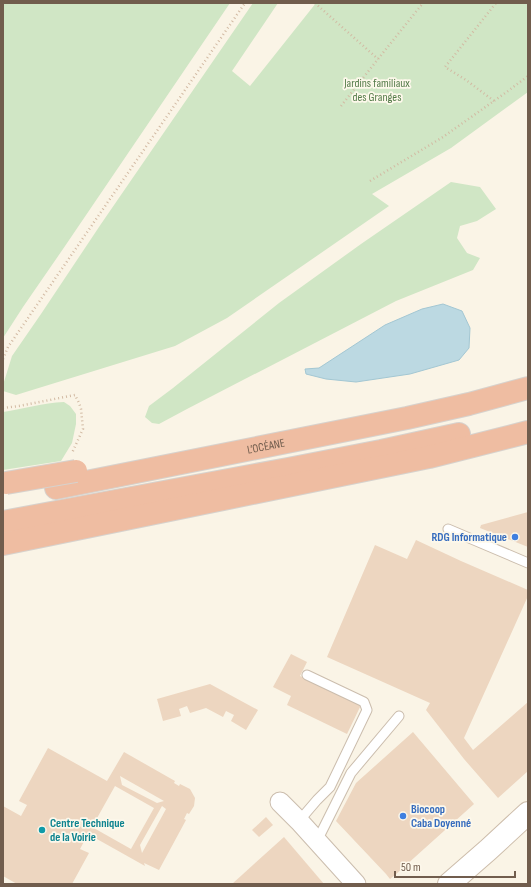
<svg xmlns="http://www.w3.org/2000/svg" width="531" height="887" font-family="'Sofia Sans Condensed',sans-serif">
	<rect width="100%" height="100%" fill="#faf4e6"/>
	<g fill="#d0e6c5">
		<polygon points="3,3 230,3 63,249 23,307 3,338"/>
		<polygon points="253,3 278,3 232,71 250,86 316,3 528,3 528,92 451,148 372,194 389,206 227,318 175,346 16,395 3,391 3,385 12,356 41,314 101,224"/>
		<polygon points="451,182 480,187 496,209 477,221 460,226 457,238 467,253 480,258 473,270 396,301 187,409 159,424 152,423 145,417 149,406 173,388 279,303 361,244"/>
		<path d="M 64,402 L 70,406 L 76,414 L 76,424 L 72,443 L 61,461 L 3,470 L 3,412 C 23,409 43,403 64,402 Z"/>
	</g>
	<polygon fill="#bcd9e2" stroke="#a3c7d3" points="443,304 462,311 470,328 469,348 459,360 410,374 356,382 326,379 306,374 305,369 319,368 385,325 422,309"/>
	<g fill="#edd6c0" fill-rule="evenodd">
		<polygon points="528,512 528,547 480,528 481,525"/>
		<polygon points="416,540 461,561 528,590 528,596 464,738 473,750 528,702 528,771 498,798 464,759 426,710 430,703 327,657 375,545 407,559"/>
		<polygon points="291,654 307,662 300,676 361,705 347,734 287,705 291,696 273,687"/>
		<polygon points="210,684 258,710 246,730 231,721 234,715 226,711 223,717 206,708 190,713 187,706 179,709 181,716 163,721 157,699"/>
		<polygon points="413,732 474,804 395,875 390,879 386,874 336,821 356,783"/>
		<path d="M 48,748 L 107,781 L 124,752 L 175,781 L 174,783 L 179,786 L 180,784 L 190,789 L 195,798 L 194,806 L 189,814 L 187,813 L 184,819 L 186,820 L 159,870 L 144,863 L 145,866 L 88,834 L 80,849 L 89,853 L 72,884 L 17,884 L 3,876 L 3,806 L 21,816 L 27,805 L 19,801 ZM 120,776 L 164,801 L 157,803 L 122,785 ZM 115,786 L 154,808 L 131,849 L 92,827 ZM 162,806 L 166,809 L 142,853 L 140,845 Z"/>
		<polygon points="266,817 273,825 259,837 252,830"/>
		<polygon points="284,837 324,884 232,884"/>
	</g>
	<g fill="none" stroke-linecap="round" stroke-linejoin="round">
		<defs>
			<g id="service">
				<polyline points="448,529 528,563"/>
				<polyline points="299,821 317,800 330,787 367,710 364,702 307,675"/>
				<polyline points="317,841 351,773 399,716"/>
			</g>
			<polyline id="minor" points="280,802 299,821 356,884"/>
			<polyline id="secondary" points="449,884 488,850 528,813"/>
			<g id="motorway">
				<path id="s1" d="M 56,488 L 407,418 L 469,404 L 528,388"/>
				<polyline points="3,522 288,469 381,451 459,434"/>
				<polyline points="3,544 429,457 528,432"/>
			</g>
		</defs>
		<use href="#service" stroke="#cbbdad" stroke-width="11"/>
		<use href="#minor" stroke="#cbbdad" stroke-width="21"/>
		<use href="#secondary" stroke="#cdbdab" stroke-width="24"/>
		<use href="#motorway" stroke="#d7d2cd" stroke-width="24"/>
		<g stroke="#d2baa3" stroke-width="2.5" stroke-dasharray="1 3" stroke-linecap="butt">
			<polyline points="315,3 378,59"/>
			<polyline points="494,101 466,80 445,67 496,3"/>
			<polyline points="341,106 378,59 423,3"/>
			<polyline points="370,181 443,137 508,91 528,76"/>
			<polyline points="3,359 8,347 245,3"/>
			<polyline points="3,408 19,406 75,395 79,403 81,409 83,429 72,453"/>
		</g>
		<use href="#service" stroke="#fff" stroke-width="9"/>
		<use href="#minor" stroke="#fff" stroke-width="19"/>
		<use href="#secondary" stroke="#fff" stroke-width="22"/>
		<use href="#motorway" stroke="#efbda2" stroke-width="22"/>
		<defs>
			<polyline id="motorway-bridge" points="6,483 76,471"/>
		</defs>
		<use href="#motorway-bridge" stroke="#d7d2cd" stroke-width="24" stroke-linecap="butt"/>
		<use href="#motorway-bridge" stroke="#efbda2" stroke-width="22"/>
	</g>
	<g fill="#3f7fe0" stroke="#fdf8eb" stroke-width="1.5">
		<circle cx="515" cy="537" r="4"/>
		<circle cx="403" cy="816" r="4"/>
	</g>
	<circle fill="#0f9aa8" stroke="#fdf8eb" stroke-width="1.5" cx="42" cy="830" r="4"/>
	<g text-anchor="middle" stroke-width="3.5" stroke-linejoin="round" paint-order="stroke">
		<g font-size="12" fill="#547b49" stroke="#fdf8eb">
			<text x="377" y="87">Jardins familiaux<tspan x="377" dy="14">des Granges</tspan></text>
		</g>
		<g font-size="12" fill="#715d4d" stroke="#fdf8eb">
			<text dy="4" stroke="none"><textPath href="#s1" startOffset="214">L’OCÉANE</textPath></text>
		</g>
		<g font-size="12" font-weight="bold" fill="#366cbe" stroke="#fdf8eb" text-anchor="end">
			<text x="507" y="541">RDG Informatique</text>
			<text x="411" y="813" text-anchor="start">Biocoop<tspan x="411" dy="14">Caba Doyenné</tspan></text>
		</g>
		<g font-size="12" font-weight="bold" fill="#0d838f" stroke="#fdf8eb" text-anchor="start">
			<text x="50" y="827">Centre Technique<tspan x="50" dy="14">de la Voirie</tspan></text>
		</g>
	</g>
	<rect width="531" height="887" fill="none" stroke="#715d4d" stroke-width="8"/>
	<path d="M395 871v6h120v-6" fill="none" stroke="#715d4d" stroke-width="2"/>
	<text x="401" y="871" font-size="12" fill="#715d4d" stroke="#fdf8eb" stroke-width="3" paint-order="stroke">50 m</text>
</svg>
